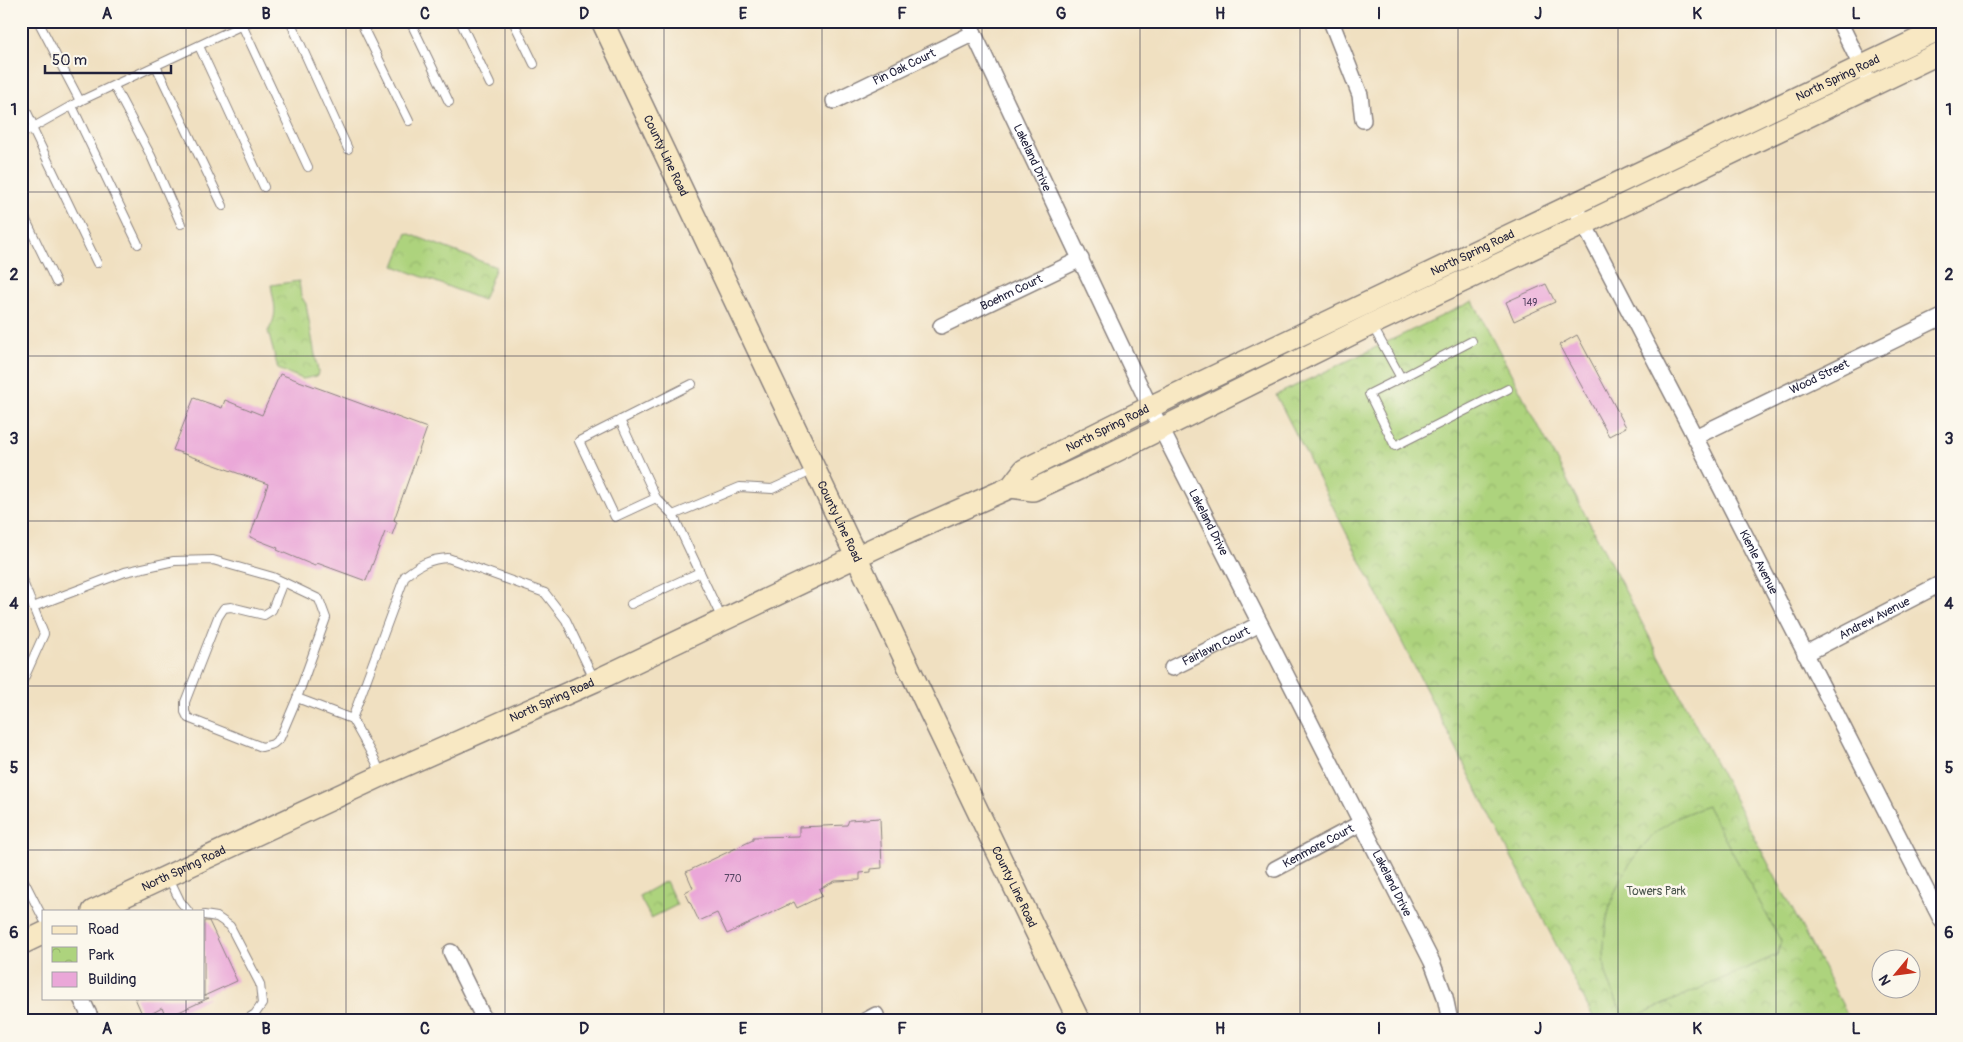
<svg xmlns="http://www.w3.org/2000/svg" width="1963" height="1042" font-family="Pangolin,sans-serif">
	<defs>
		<pattern id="park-crowns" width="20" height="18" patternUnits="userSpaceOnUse" patternTransform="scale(1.25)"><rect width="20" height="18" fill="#add37d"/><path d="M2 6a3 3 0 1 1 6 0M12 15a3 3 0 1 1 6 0" fill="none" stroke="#95b56d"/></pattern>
	</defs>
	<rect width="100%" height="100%" fill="#fbf7ec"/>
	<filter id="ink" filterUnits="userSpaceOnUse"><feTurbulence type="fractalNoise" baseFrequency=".02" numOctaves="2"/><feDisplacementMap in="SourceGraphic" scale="10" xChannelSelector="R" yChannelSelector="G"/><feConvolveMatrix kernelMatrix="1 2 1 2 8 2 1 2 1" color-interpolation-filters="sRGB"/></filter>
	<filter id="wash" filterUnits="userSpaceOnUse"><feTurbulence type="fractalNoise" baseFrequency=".0096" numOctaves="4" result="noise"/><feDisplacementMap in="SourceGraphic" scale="20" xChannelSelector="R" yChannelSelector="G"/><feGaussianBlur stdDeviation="1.12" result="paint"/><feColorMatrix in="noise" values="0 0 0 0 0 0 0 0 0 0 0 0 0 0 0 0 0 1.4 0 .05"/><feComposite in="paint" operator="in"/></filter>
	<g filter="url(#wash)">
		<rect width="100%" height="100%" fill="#f0e0c1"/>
		<g fill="url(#park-crowns)" stroke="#687a5c">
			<polygon points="407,233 496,267 483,300 394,266"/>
			<path d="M 299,281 L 301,296 L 306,304 L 318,372 L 317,376 L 303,379 L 278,369 L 268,331 C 279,314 274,304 271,285 Z"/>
			<polygon points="1473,301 1851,1021 1595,1021 1276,395"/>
			<polygon points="666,881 677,905 651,918 639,896"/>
		</g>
		<path fill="#add37d" stroke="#687a5c" d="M 1707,806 L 1781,941 L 1777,955 L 1641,1014 L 1622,1014 C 1617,999 1607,982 1605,967 C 1599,915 1620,864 1659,830 C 1672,818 1690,812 1707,806 Z"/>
		<g id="blocks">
			<g fill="#eaa7d8">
				<polygon points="1546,284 1555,302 1514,321 1506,302"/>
				<polygon points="1577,335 1626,427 1609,436 1559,345"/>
				<polygon points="280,374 427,428 394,520 397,522 392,535 385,532 366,581 317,563 315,566 277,550 278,548 250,537 268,484 173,450 194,398 222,408 225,400 262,415"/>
				<polygon points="880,818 882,868 871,869 871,872 860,873 860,880 835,881 819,889 822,896 797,908 794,902 727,934 717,913 699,921 685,892 693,888 686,872 753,840 753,837 799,836 799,827 847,825 849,820"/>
				<polygon points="204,921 209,921 237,981 204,996"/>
				<polygon points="135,998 209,998 166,1018 162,1008 147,1016 145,1013 142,1014"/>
			</g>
		</g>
	</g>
	<g filter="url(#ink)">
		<use href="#blocks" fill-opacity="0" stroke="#89817e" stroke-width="1"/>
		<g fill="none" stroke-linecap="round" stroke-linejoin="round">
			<defs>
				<g id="service">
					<polyline points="38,21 80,101"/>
					<polyline points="290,21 348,149"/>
					<polyline points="360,21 409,121"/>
					<polyline points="410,21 449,102"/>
					<polyline points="460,21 490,84"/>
					<polyline points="513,21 534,64"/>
					<polyline points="242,25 308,167"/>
					<polyline points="199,46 264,187"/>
					<polyline points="156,66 223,206"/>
					<polyline points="114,86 151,156 181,224"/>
					<polyline points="21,100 34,127"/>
					<polyline points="72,106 138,244"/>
					<polyline points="32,128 97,263"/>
					<polyline points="21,134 80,101 251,21"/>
					<polyline points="21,210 56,282"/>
					<polyline points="1372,325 1401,378 1472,341"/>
					<polyline points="1401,378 1369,394 1395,446 1508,389"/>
					<polyline points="620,420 656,498 615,517 579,441 692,384"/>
					<polyline points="656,498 673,515"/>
					<polyline points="21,577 44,634 21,685"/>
					<polyline points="283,582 272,610 264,615 231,607 224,608 218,617 185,702 185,712 188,718 262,747 273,744 280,738 297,698"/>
					<polyline points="631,604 700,572"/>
					<polyline points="33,607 125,572 174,561 213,560 273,577 319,599 326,618 297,698 352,719"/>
					<polyline points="722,619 673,515 740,487 772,489 814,470"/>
					<path d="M 381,775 L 375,760 L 352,719 L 405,576 C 419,565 429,559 448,558 L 545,593 L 566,620 L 594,679"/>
					<polyline points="21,875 44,920"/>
					<polyline points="169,878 180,901 188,911"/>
					<polyline points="204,915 217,917 230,926 260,984 262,1004 255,1014 244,1021"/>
				</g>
				<g id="minor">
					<path id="s1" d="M 968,21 L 1150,407 L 1432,962 L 1445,997 L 1450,1021"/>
					<polyline points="1331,21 1360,95 1363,120"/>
					<polyline points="1839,21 1865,74"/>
					<path id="s2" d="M 834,101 L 974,33"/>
					<path id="s3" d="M 1574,205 L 1695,437 L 1942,921"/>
					<path id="s4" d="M 941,326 L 1081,259"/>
					<path id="s5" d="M 1695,437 L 1942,317"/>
					<path id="s6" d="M 1805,654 L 1942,583"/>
					<path id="s7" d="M 1172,668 L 1260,624"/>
					<path id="s8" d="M 1275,869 L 1361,823"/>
					<polyline points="451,952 485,1021"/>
					<polyline points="81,998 92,1021"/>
					<polyline points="865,1021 876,1015"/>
				</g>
				<g id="secondary">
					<path id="s9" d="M 602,21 L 930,712 L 1079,1021"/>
					<polyline points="1011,487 1033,490 1104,457 1372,324 1584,224 1942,52"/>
					<path id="s10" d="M 93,911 L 381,776 L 595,681 L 881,545 L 1011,487 L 1024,470 L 1150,407 L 1942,28"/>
					<polyline points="21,944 44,933"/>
				</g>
			</defs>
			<use href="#service" stroke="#89817e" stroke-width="10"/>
			<use href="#minor" stroke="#89817e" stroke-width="18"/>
			<use href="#secondary" stroke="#89817e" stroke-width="24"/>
			<use href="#service" stroke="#fff" stroke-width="8"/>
			<use href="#minor" stroke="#fff" stroke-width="15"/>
			<use href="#secondary" stroke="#f8e8c3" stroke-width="21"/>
		</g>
	</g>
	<path fill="none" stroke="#22223b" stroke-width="1" stroke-opacity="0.55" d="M 186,21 L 186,911M 346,21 L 346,1021M 505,21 L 505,1021M 664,21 L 664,1021M 822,21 L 822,1021M 982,21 L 982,1021M 1140,21 L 1140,1021M 1300,21 L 1300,1021M 1458,21 L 1458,1021M 1618,21 L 1618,1021M 1776,21 L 1776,1021M 21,192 L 1942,192M 21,356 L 1942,356M 21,521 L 1942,521M 21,686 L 1942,686M 21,850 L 1942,850M 186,998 L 186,1021"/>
	<g text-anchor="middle" stroke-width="5" stroke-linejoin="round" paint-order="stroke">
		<g font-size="10" fill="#544362">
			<text x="1530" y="306">149</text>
			<text x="733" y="882">770</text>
		</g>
		<g font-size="12" fill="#22223b" stroke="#fbf7ec">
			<text dy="4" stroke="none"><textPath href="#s2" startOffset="78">Pin Oak Court</textPath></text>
			<text dy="4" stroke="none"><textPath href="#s10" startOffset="1936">North Spring Road</textPath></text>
			<text dy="4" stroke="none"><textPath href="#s9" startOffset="149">County Line Road</textPath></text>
			<text dy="4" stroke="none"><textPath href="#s1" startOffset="151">Lakeland Drive</textPath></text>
			<text dy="4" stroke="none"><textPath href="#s10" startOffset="1531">North Spring Road</textPath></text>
			<text dy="4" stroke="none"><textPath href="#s4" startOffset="78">Boehm Court</textPath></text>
			<text dy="4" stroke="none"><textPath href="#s5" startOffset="138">Wood Street</textPath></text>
			<text dy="4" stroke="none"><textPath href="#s10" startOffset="1126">North Spring Road</textPath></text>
			<text dy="4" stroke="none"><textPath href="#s9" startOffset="554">County Line Road</textPath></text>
			<text dy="4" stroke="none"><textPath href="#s1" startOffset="556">Lakeland Drive</textPath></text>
			<text dy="4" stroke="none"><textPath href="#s3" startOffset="402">Kienle Avenue</textPath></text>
			<text dy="4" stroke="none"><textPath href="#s6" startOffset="78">Andrew Avenue</textPath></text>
			<text dy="4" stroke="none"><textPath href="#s7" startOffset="49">Fairlawn Court</textPath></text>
			<text dy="4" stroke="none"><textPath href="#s10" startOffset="505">North Spring Road</textPath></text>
			<text dy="4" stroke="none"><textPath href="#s8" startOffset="49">Kenmore Court</textPath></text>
			<text dy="4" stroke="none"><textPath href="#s10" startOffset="100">North Spring Road</textPath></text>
			<text dy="4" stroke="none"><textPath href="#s1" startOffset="961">Lakeland Drive</textPath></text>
			<text dy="4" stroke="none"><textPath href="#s9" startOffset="959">County Line Road</textPath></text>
		</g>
		<g font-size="12" fill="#4c574f" stroke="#fbf7ec">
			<text x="1656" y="895">Towers Park</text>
		</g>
	</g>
	<rect width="1963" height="1042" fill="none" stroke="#fbf7ec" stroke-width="55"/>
	<rect x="42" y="910" width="162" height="90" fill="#fbf7ec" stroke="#a4a2a5"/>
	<rect x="52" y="926" width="25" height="8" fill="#f8e8c3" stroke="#a4a2a5"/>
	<text x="88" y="934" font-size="15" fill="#22223b">Road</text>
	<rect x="52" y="947" width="25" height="15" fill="url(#park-crowns)" stroke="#a4a2a5"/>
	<text x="88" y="960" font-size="15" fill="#22223b">Park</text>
	<rect x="52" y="972" width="25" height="15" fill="#eaa7d8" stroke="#a4a2a5"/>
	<text x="88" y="984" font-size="15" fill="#22223b">Building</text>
	<g transform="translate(1896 974) rotate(241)"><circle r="24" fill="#fbf7ec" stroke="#a4a2a5"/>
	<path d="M0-4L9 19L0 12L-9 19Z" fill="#c8321e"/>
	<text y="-8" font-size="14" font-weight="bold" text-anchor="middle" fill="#22223b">N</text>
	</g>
	<path d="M45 65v8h126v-8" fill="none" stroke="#22223b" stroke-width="2.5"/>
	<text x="52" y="65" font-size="15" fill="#22223b" stroke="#fbf7ec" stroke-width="4" paint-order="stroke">50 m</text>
	<rect x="28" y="28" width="1908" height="986" fill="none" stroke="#22223b" stroke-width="2"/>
	<g font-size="16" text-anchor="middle" font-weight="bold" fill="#22223b">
		<text x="107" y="19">A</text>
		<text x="266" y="19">B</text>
		<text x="425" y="19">C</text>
		<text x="584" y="19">D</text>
		<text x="743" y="19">E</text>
		<text x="902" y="19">F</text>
		<text x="1061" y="19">G</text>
		<text x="1220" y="19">H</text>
		<text x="1379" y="19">I</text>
		<text x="1538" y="19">J</text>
		<text x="1697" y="19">K</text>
		<text x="1856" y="19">L</text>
		<text x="14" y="115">1</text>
		<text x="1949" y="115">1</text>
		<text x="14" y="280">2</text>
		<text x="1949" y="280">2</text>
		<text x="14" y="444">3</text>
		<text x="1949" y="444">3</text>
		<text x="14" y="609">4</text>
		<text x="1949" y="609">4</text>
		<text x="14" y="773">5</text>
		<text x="1949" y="773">5</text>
		<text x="14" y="938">6</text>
		<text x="1949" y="938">6</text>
		<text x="107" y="1034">A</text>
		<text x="266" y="1034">B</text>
		<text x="425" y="1034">C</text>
		<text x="584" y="1034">D</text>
		<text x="743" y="1034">E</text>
		<text x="902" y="1034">F</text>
		<text x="1061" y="1034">G</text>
		<text x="1220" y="1034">H</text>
		<text x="1379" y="1034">I</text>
		<text x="1538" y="1034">J</text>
		<text x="1697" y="1034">K</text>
		<text x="1856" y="1034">L</text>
	</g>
</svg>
